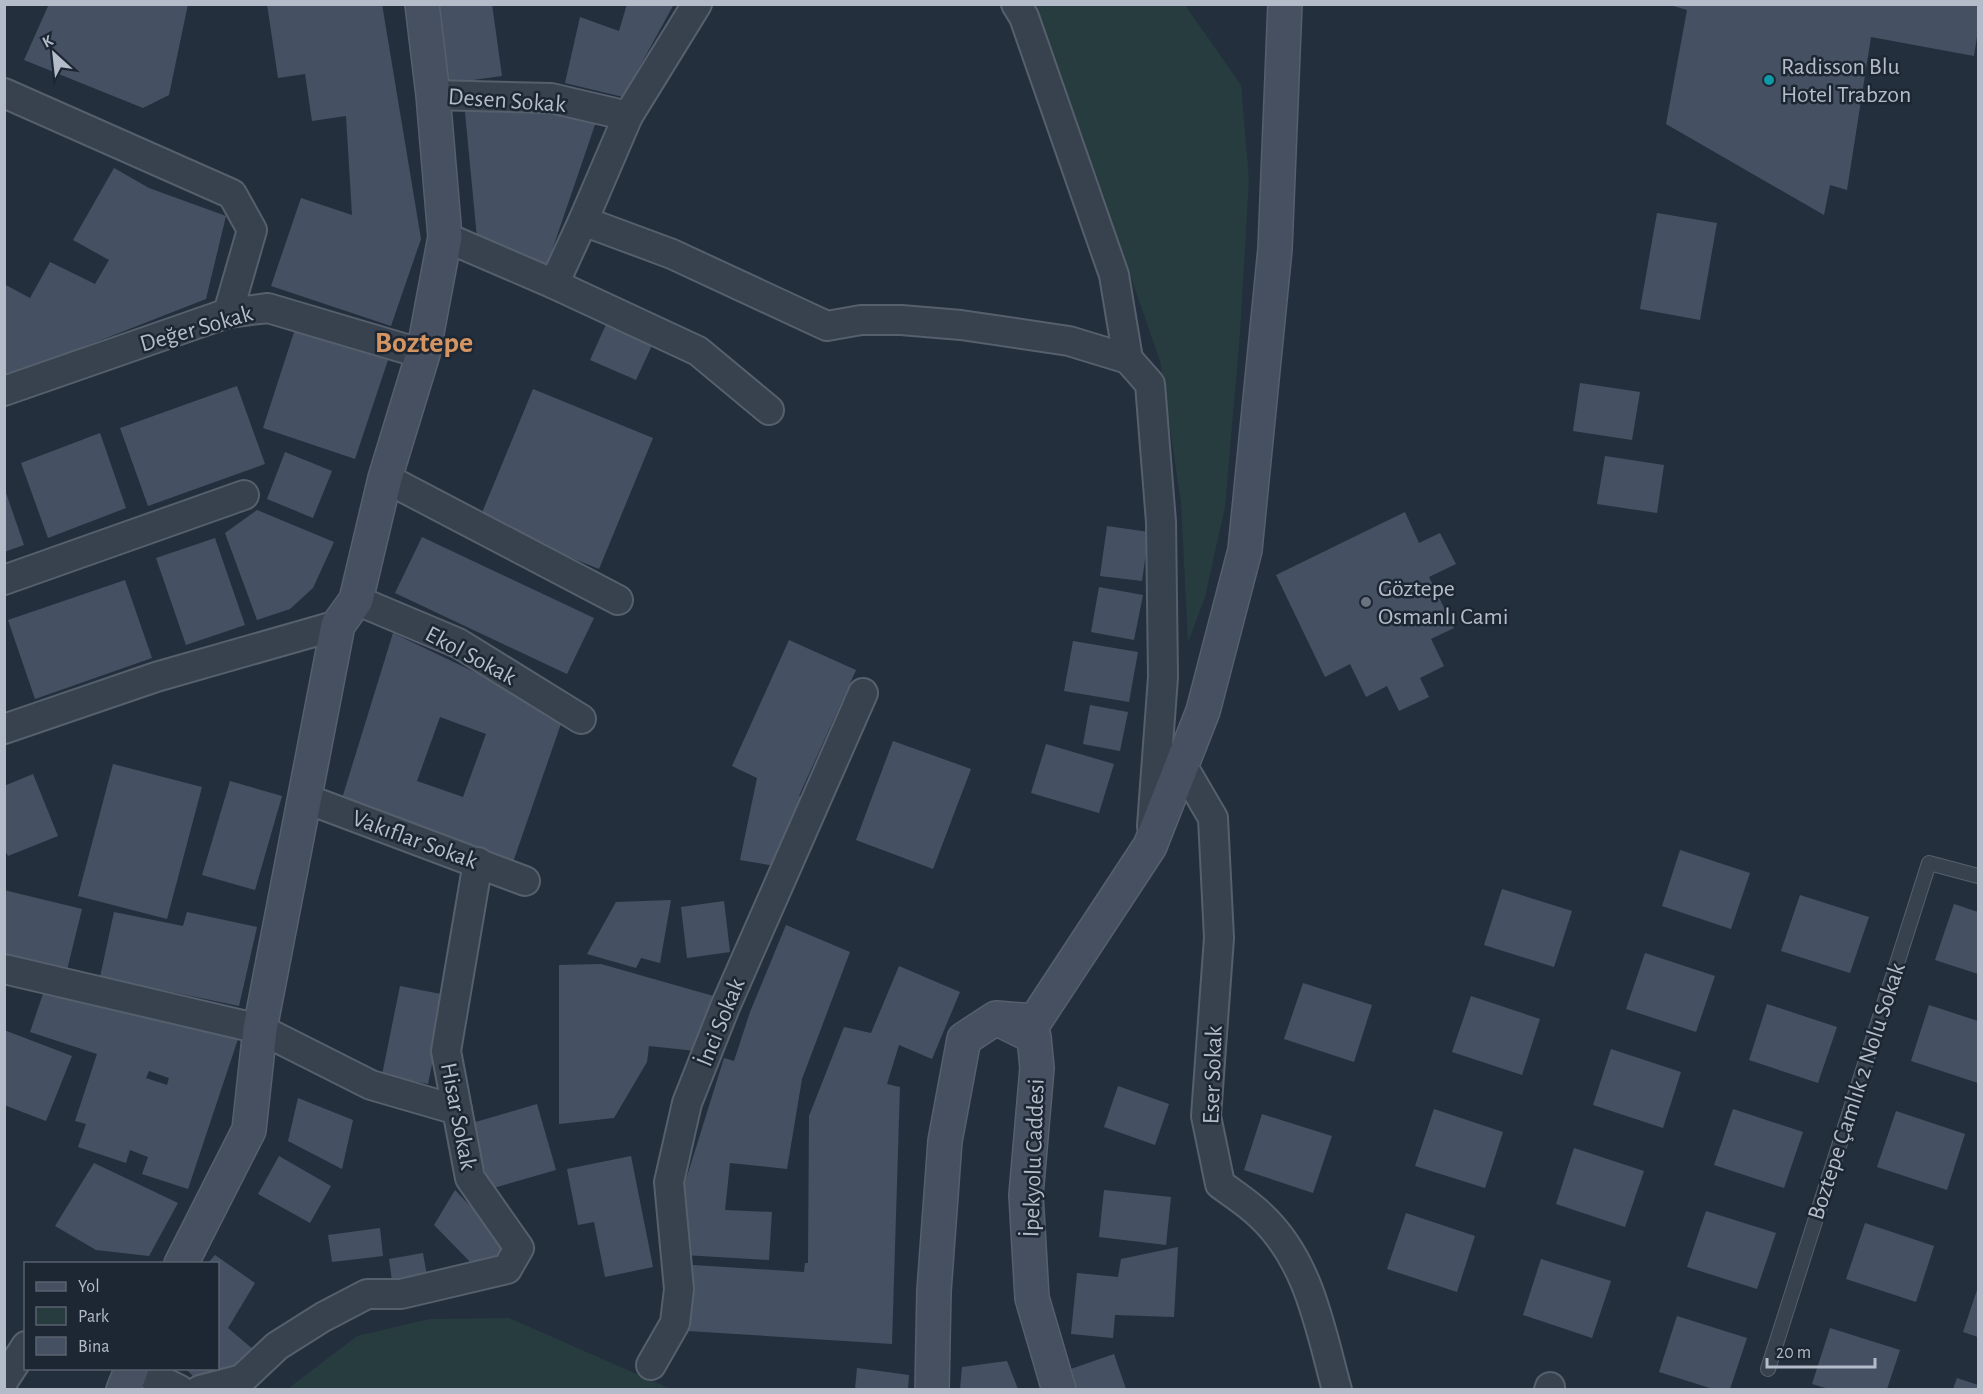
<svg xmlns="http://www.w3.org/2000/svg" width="1983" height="1394" font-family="'Alegreya Sans',sans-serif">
	<rect width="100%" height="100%" fill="#242f3e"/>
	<g fill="#263c3f">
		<polygon points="1036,5 1185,5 1241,85 1249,180 1240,333 1225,507 1205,597 1188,642 1181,503 1160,361"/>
		<polygon points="509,1318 671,1389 286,1390 357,1336 429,1319"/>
	</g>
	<g fill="#455162" fill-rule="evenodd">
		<polygon points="49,4 188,4 169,95 143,108 24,60"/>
		<polygon points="267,4 382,4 421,239 391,326 271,286 301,198 352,215 346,116 312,121 305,74 278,78"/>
		<polygon points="434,4 492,4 502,76 444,84"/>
		<polygon points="627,4 674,4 623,97 565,83 580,17 619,31"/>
		<polygon points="1670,5 1978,5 1978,30 1974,56 1871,37 1847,190 1830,185 1824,215 1666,124 1687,10"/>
		<polygon points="464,102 598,116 546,268 477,238"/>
		<polygon points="114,168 149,188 226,216 206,299 4,378 4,284 30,298 50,262 95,284 109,260 73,240"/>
		<polygon points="1657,213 1717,223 1700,320 1640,309"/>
		<polygon points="608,320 654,341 636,380 590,360"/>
		<polygon points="295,329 388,360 355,459 263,428"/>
		<polygon points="1580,383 1640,392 1632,440 1573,431"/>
		<polygon points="237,386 265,464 148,506 120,428"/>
		<polygon points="533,389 653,438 599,569 479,520"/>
		<polygon points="100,433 126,508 48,538 21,463"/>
		<polygon points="285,452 332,471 313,518 267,499"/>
		<polygon points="1605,456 1664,465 1657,513 1597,504"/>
		<polygon points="5,490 24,545 4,552 4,491"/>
		<polygon points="257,510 334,542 313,588 290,609 257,620 225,533"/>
		<polygon points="1405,512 1419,543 1440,533 1456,564 1429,577 1454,628 1431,639 1444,666 1420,678 1429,697 1399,711 1387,686 1366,697 1350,664 1325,677 1276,575"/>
		<polygon points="1107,526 1149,532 1142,581 1100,576"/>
		<polygon points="422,537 594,618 567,674 395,593"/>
		<polygon points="215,538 245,625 186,645 156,558"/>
		<polygon points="125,580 152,658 35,699 8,620"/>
		<polygon points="1099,587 1143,595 1134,640 1091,632"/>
		<path d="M 393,633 L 564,715 L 512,865 L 340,805 ZM 440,717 L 486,734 L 463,797 L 417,781 Z"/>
		<polygon points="789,640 856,670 799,796 808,799 775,866 740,860 757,778 732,766"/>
		<polygon points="1073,641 1138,652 1129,702 1064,691"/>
		<polygon points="1090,705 1128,712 1120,751 1083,744"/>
		<polygon points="893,741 971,769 933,869 856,840"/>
		<polygon points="1046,744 1114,764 1099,813 1031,793"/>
		<polygon points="113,764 202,787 167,919 78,896"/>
		<polygon points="33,774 58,836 8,856 4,849 4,786"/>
		<polygon points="230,781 282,796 255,890 202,875"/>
		<polygon points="1680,850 1750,873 1731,929 1662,906"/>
		<polygon points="1502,889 1572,911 1554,967 1484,945"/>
		<polygon points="4,890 82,909 67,970 4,955"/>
		<polygon points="1800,895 1869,917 1850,973 1781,951"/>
		<polygon points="671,900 660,963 641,958 636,968 587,954 616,902"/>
		<polygon points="724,901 730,952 687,958 681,907"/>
		<polygon points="1954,904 1978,912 1978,974 1935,960"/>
		<polygon points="114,912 183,926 187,912 257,927 239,1006 100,977"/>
		<polygon points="786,925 850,952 802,1079 787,1169 730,1163 725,1210 772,1212 769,1260 683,1255 678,1205 724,1058 734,1061 750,1012"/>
		<polygon points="1645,953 1715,976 1696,1032 1626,1009"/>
		<polygon points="601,964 717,997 696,1051 649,1046 647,1062 614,1118 559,1124 559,965"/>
		<polygon points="899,966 960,992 932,1059 899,1045 887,1084 900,1087 892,1344 688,1331 693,1265 804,1272 805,1263 808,1263 809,1116 844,1027 871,1033"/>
		<polygon points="1303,983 1372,1005 1354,1062 1284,1039"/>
		<path d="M 46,985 L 240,1033 L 188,1189 L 142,1174 L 148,1157 L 130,1150 L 126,1163 L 78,1147 L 86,1124 L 75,1121 L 97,1054 L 30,1032 ZM 149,1071 L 169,1078 L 167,1085 L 146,1078 Z"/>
		<polygon points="400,986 446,995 428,1084 382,1075"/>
		<polygon points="1471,996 1540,1019 1522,1075 1452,1052"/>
		<polygon points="1767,1004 1837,1027 1818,1083 1749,1060"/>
		<polygon points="1929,1005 1978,1021 1978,1083 1911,1061"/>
		<polygon points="4,1030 72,1056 46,1121 4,1105"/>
		<polygon points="1611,1049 1681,1072 1663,1128 1593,1105"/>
		<polygon points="1118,1086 1169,1104 1155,1145 1104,1127"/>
		<polygon points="298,1098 353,1120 342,1169 288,1141"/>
		<polygon points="537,1104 556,1170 490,1189 472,1123"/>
		<polygon points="1434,1109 1503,1132 1485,1188 1415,1166"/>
		<polygon points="1733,1109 1803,1132 1784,1188 1714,1165"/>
		<polygon points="1896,1111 1965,1134 1947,1190 1877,1167"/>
		<polygon points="1262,1114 1332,1136 1313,1193 1244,1170"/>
		<polygon points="1574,1148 1644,1171 1625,1227 1556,1204"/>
		<polygon points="279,1156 331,1186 310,1223 258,1194"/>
		<polygon points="631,1156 653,1267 605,1277 594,1222 578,1225 567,1169"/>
		<polygon points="94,1163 178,1203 149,1256 96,1250 55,1226"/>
		<polygon points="455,1190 507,1245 480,1272 434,1225"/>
		<polygon points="1104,1190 1171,1197 1166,1245 1099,1237"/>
		<polygon points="1706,1211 1776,1233 1757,1289 1687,1267"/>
		<polygon points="1406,1213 1475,1236 1457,1292 1387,1269"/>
		<polygon points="1865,1223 1934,1246 1916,1302 1846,1279"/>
		<polygon points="380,1228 383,1256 332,1262 328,1235"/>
		<polygon points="1178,1247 1174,1317 1115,1315 1113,1338 1071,1334 1077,1273 1118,1277 1121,1259"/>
		<polygon points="423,1253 427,1276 392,1281 389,1259"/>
		<polygon points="215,1255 255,1283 228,1328 261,1356 202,1385 185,1368 218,1368 218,1263 208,1263"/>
		<polygon points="1541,1259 1611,1281 1592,1338 1523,1315"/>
		<polygon points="1978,1287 1978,1337 1963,1332"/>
		<polygon points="1677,1316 1747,1338 1730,1389 1713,1389 1659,1372"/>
		<polygon points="1830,1328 1900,1350 1887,1389 1829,1389 1812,1384"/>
		<polygon points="1114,1354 1126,1389 1074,1389 1068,1370"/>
		<polygon points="1007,1361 1018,1389 960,1389 962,1367"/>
		<polygon points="857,1368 909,1375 908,1389 855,1389"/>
		<polygon points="1957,1378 1978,1385 1978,1389 1953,1389"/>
	</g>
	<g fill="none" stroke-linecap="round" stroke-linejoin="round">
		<defs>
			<polyline id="lane" points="1768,1369 1929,863 1978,876"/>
			<g id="street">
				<polyline points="697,4 628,116 583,221 672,254 827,326 861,320 901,320 961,325 1069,341 1128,359"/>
				<polyline points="1016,4 1024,17 1114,275 1128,359 1150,384 1161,522 1163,677 1152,826"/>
				<polyline points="4,93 232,194 252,230 228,313"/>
				<polyline points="433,95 551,98 628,116"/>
				<polyline points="445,237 554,284 698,351 769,410"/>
				<polyline points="554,284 583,221"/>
				<polyline points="4,391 228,313 268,308 423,354"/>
				<polyline points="385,478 618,600"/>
				<polyline points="4,580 244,495"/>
				<polyline points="356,600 458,643 581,719"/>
				<polyline points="4,729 156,677 338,625"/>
				<path d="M 1182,765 L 1213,818 L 1219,938 L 1206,1116 L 1220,1184 C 1233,1194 1248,1203 1260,1215 C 1309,1260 1320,1328 1337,1390"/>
				<polyline points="304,798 525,881"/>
				<polyline points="4,969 260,1029 371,1085 457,1110"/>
				<polyline points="651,1365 675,1323 679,1289 669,1182 687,1103 725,1007 863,693"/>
				<polyline points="136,1368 180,1390"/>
				<polyline points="4,1380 26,1346"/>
				<polyline points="200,1390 242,1379 277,1346 323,1317 367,1294 401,1294 507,1269 519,1248 470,1178 446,1051 478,862"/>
				<polyline points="1549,1390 1550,1387"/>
			</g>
			<g id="secondary">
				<polyline points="1000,1020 1034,1037 1037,1068 1026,1195 1032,1298 1059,1390"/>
				<polyline points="181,1264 249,1130 260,1029 338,625 356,600 385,478 423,354 445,237 433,95 422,4"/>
				<polyline points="123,1390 132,1368"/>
				<polyline points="932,1390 934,1291 945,1141 964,1039 996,1018 1035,1021 1150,846 1203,711 1245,550 1275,249 1285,4"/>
			</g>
		</defs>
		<use href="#lane" stroke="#565f6c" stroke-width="16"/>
		<use href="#street" stroke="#565f6c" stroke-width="32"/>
		<use href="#secondary" stroke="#565f6c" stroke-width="36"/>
		<use href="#lane" stroke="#38414e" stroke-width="14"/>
		<use href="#street" stroke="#38414e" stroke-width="28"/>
		<use href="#secondary" stroke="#465061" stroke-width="33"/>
	</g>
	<circle fill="#0f9aa8" stroke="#1d2633" stroke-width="2" cx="1769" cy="80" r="6"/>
	<circle fill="#6b7280" stroke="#1d2633" stroke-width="2" cx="1366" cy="602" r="6"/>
	<g text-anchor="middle" stroke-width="5" stroke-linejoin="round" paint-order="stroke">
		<g font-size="24" fill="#b4bcc9" stroke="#1d2633" text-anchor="start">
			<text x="1781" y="74">Radisson Blu<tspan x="1781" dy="28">Hotel Trabzon</tspan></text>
			<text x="1378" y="596">Göztepe<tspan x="1378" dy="28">Osmanlı Cami</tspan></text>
		</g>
		<g font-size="24" fill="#b4bcc9" stroke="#1d2633">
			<text transform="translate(507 100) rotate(4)" y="8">Desen Sokak</text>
			<text transform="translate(196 328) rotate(-16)" y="8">Değer Sokak</text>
			<text transform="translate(471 655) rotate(28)" y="8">Ekol Sokak</text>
			<text transform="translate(415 839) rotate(20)" y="8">Vakıflar Sokak</text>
			<text transform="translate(720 1022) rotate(-68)" y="8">İnci Sokak</text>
			<text transform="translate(1212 1075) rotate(-88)" y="8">Eser Sokak</text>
			<text transform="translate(1856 1091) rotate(-72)" y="8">Boztepe Çamlık 2 Nolu Sokak</text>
			<text transform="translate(459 1116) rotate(79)" y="8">Hisar Sokak</text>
			<text transform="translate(1033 1158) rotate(-88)" y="8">İpekyolu Caddesi</text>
		</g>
		<g font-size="30" font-weight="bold" fill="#d59563" stroke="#1d2633">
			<text x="424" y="352">Boztepe</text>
		</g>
	</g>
	<rect width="1983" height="1394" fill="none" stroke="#b4bcc9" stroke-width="12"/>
	<rect x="24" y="1262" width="195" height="108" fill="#1d2633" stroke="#59626f" stroke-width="1.5"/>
	<rect x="36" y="1282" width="30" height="9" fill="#465061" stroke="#59626f" stroke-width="1.5"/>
	<text x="78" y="1292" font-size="18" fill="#b4bcc9">Yol</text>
	<rect x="36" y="1307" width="30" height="18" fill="#263c3f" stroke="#59626f" stroke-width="1.5"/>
	<text x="78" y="1322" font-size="18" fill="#b4bcc9">Park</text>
	<rect x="36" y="1337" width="30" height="18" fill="#455162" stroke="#59626f" stroke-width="1.5"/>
	<text x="78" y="1352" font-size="18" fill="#b4bcc9">Bina</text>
	<g transform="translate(54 54) rotate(333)" stroke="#1d2633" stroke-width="4.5" paint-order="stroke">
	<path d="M0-4.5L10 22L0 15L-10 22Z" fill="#b4bcc9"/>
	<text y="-9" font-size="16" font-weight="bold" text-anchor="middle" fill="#b4bcc9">K</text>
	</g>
	<path d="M1767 1358v9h108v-9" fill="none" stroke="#b4bcc9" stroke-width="3"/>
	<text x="1776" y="1358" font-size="18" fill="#b4bcc9" stroke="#1d2633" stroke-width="4.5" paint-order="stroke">20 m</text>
</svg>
